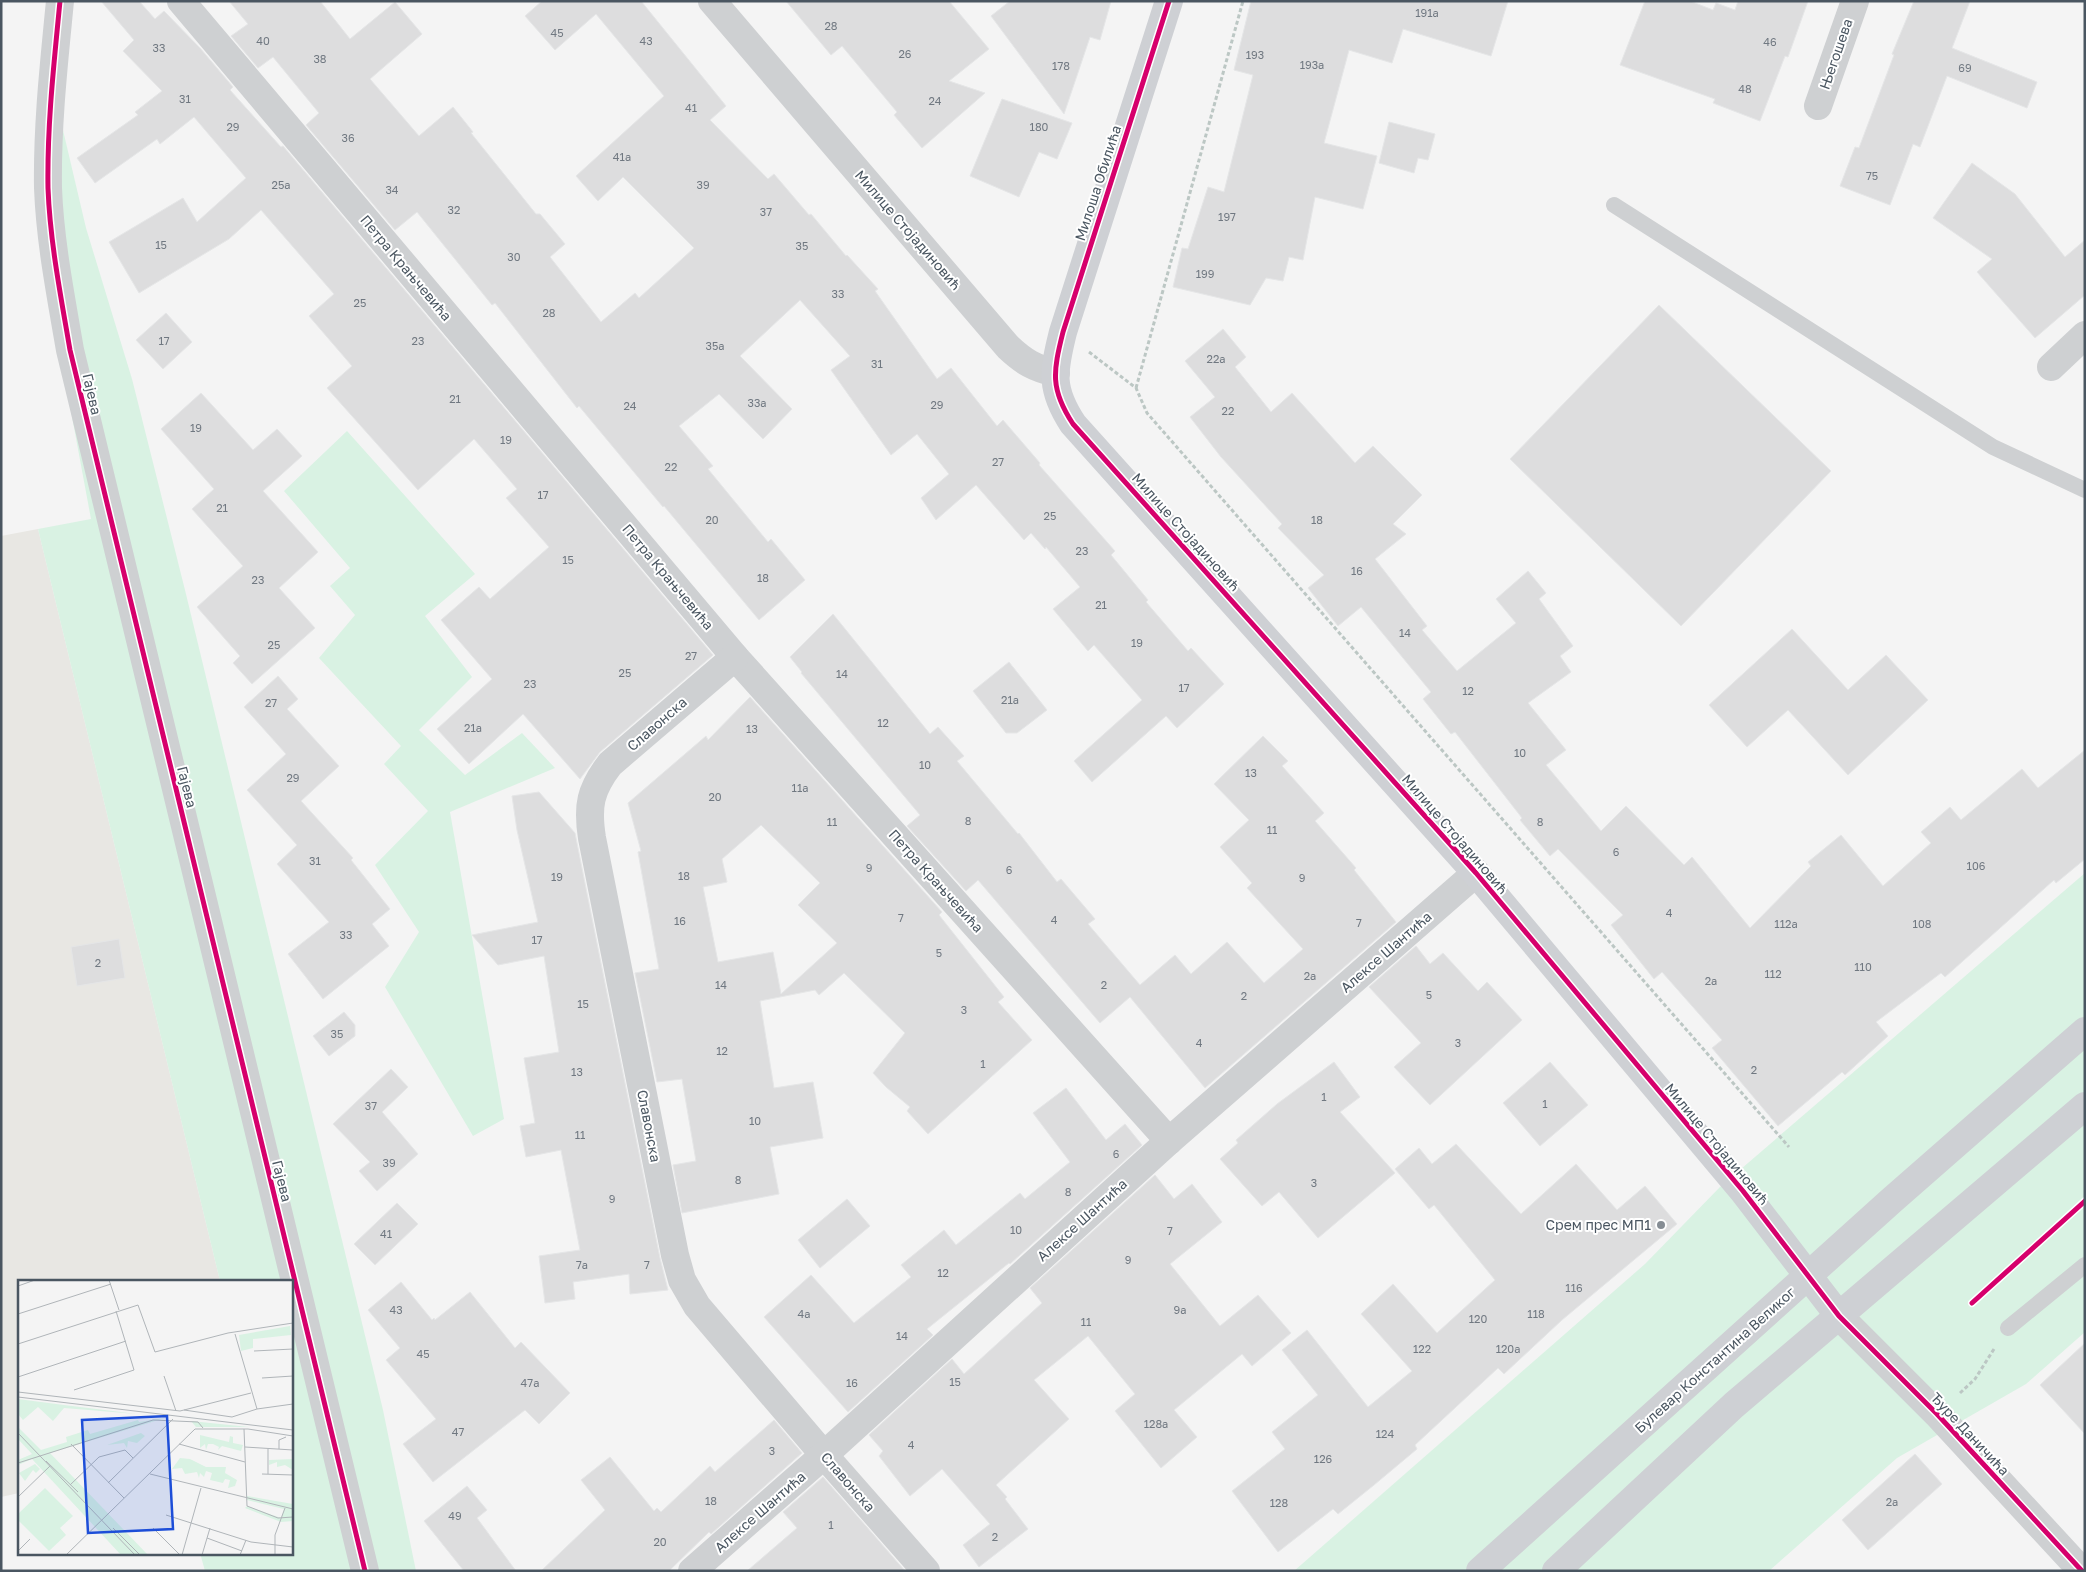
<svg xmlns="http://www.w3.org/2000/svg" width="2086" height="1572" font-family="'Golos Text',sans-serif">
	<rect width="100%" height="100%" fill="#f4f4f4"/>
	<polygon fill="#e8e7e3" points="38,529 220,1281 19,1281 19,1493 1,1497 1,536"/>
	<g fill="#d9f2e3">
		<polygon points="43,45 86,228 132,379 185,590 383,1410 416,1571 205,1571 200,1553 291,1553 291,1281 220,1281 38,529 91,519 39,239"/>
		<polygon points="347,431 475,574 425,616 472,677 419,730 465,775 522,733 555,768 450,812 504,1119 473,1136 385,987 419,932 375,865 428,811 384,764 401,746 319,658 355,615 330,586 350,568 284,491"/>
		<polygon points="2085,873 2085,1332 2026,1384 1897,1458 1769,1571 1294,1571 1645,1264 1720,1187"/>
	</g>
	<g fill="#ddddde" stroke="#e5e6e7" fill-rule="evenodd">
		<polygon points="101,1 139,1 155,19 164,11 200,48 233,87 230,90 281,147 283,146 713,655 600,752 580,779 523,714 469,764 437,729 492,679 441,620 479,587 490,599 549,547 506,498 517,489 474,439 418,490 327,388 352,366 309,316 334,294 261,210 229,239 139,293 109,242 183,198 197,222 246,178 194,117 160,144 157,139 95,183 77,158 138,115 135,112 162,91 123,51 134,40"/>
		<polygon points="229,1 320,1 350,39 395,2 422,34 370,79 419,136 453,107 473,132 471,133 536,214 540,214 565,244 550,257 601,322 635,293 639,298 694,248 623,177 598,201 576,176 664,96 596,14 555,50 525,16 542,1 641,1 726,106 710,120 768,179 774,174 809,215 811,214 846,256 847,255 878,289 875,291 937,379 951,368 997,426 1003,420 1040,463 1039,465 1115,551 1111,555 1148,600 1146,602 1188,651 1191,648 1224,684 1177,728 1166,716 1092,782 1074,761 1142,700 1094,645 1088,651 1053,609 1080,587 1046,547 1045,549 1031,533 1024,540 976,485 936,520 921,498 949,474 917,434 891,455 831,370 850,356 800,300 740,356 792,409 763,439 719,394 679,426 713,466 708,469 768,542 771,539 805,580 759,620 664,506 663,507 579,406 577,408 495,303 492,305 417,212 395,230 306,125 319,113 273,57 258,68 231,36 248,24"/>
		<polygon points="786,1 949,1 989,49 949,81 985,93 922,148 894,115 897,112 842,46 831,55"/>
		<polygon points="1010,1 1111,1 1100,40 1090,37 1064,114 991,16"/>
		<polygon points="1251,1 1508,1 1491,56 1403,29 1392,63 1349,50 1324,143 1377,156 1363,209 1315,197 1303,260 1289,257 1283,281 1266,278 1250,305 1173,287 1182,248 1188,249 1208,187 1224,192 1253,75 1234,70"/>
		<polygon points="1645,1 1690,1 1713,10 1716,3 1735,10 1738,1 1808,1 1788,57 1785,56 1760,121 1713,103 1715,99 1620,65"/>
		<polygon points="1914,1 1970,1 1952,48 2037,82 2027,108 1947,76 1920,147 1913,144 1890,205 1840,186 1855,147 1859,148 1894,55 1892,54"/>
		<polygon points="1002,99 1072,123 1057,159 1039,152 1019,197 970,176"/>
		<polygon points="1389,122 1435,134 1428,160 1418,158 1414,173 1379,163"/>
		<polygon points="1972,163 2015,194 2065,257 2085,240 2085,295 2035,338 1977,272 1992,259 1933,218"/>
		<polygon points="1659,305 1831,471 1681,626 1510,459"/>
		<polygon points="166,313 192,342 163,369 136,340"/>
		<polygon points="1223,329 1246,357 1235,367 1271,412 1292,393 1355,463 1373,446 1422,495 1393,524 1406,534 1375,559 1427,626 1422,630 1457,671 1516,623 1496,599 1528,571 1546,593 1539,599 1573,646 1560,656 1571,672 1528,703 1566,750 1546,765 1601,831 1626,806 1684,865 1692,857 1750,928 1811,866 1808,862 1841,835 1883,886 1931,843 1921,832 1950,807 1961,820 2022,769 2038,788 2085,750 2085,859 2056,883 2054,880 1945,977 1941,973 1876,1022 1888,1036 1845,1075 1842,1072 1778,1126 1712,1048 1722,1040 1662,972 1654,979 1611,925 1623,915 1558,849 1550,856 1520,820 1522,818 1455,732 1451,734 1423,699 1431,692 1361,607 1338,626 1308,588 1324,575 1278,528 1282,524 1221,457 1190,417 1215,397 1185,361"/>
		<polygon points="201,393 253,450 277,429 302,456 263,491 318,552 279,588 315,628 252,684 233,663 240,656 197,607 243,566 192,509 214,489 161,429"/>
		<polygon points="833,614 930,734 938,727 964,756 957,761 1018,834 1019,833 1057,882 1061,879 1095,919 1088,924 1140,985 1175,955 1191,974 1227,942 1264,983 1303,949 1247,888 1252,883 1220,847 1249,820 1214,784 1263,736 1288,761 1282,766 1324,813 1315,821 1356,868 1354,870 1396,922 1205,1088 1130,997 1100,1023 978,880 966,891 907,826 920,815 801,673 802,672 790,657"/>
		<polygon points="1792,629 1848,690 1886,655 1928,700 1848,775 1788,710 1747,747 1709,705"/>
		<polygon points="1009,662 1047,710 1017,733 1006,733 973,691"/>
		<polygon points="278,676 298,699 287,709 339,766 301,801 353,858 351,860 390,909 372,924 389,946 323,999 288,954 329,922 277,864 297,845 247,790 286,754 244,707"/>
		<path d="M 750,697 L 942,912 L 939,915 L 1004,997 L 998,1002 L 1032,1040 L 928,1134 L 907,1111 L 910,1107 L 886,1087 L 873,1073 L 905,1033 L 844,973 L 819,995 L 815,990 L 760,1001 L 774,1088 L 813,1082 L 823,1138 L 770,1147 L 779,1194 L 682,1213 L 673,1165 L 696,1161 L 682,1079 L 657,1082 L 635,973 L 659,969 L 638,852 L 641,851 L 628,803 L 706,736 L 708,740 ZM 761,825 L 820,883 L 798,905 L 837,943 L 781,994 L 773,952 L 718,962 L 703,887 L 727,882 L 722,859 Z"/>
		<polygon points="539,792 575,833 660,1258 668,1290 630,1294 629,1274 573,1282 575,1299 545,1303 539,1256 580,1250 561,1150 526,1157 520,1126 535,1123 524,1058 559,1052 544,956 498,965 472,935 538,922 517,830 512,796"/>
		<polygon points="119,939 125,978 77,986 71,947"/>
		<polygon points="1416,946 1430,964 1443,953 1478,991 1487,982 1522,1020 1430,1105 1394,1067 1421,1043 1369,987"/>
		<polygon points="344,1012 355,1025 355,1036 329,1056 313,1036"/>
		<polygon points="1334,1062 1360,1097 1340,1112 1395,1173 1318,1238 1279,1192 1262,1206 1220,1159 1238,1143 1236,1140 1277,1104"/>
		<polygon points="1550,1062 1588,1105 1540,1146 1503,1103"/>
		<polygon points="391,1069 408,1087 382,1112 418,1154 377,1191 359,1171 370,1162 333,1124"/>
		<polygon points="1066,1088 1106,1140 1125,1124 1142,1145 1010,1264 1009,1263 927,1329 933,1335 848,1412 764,1317 811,1275 854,1323 911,1277 901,1265 944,1230 956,1245 1020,1193 1025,1199 1070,1162 1033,1113"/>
		<polygon points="1456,1144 1521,1214 1576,1164 1617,1210 1645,1186 1677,1224 1562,1320 1504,1374 1498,1368 1415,1445 1417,1449 1374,1485 1338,1514 1333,1509 1278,1552 1232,1491 1285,1449 1272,1432 1318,1395 1282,1350 1307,1330 1368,1407 1412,1371 1361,1314 1393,1284 1437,1333 1495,1280 1434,1205 1429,1209 1395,1169 1419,1148 1432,1164"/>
		<polygon points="1155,1175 1174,1199 1192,1184 1222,1222 1170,1264 1220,1326 1258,1295 1291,1333 1252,1366 1242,1354 1174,1410 1197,1437 1161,1468 1115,1411 1135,1394 1088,1336 1034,1380 1069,1419 996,1485 1007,1497 1005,1499 1028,1529 979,1567 963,1545 990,1524 942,1469 910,1496 879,1456 883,1451 869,1435 952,1359 964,1374 1042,1303 1030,1288"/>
		<polygon points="847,1199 870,1226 820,1268 798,1240"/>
		<polygon points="397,1203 418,1224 375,1265 354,1244"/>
		<polygon points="401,1282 432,1320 434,1318 435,1320 470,1292 515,1348 521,1342 570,1393 539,1424 525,1410 433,1482 403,1444 436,1419 386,1360 400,1348 368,1310"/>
		<polygon points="2085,1343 2085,1434 2040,1385"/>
		<polygon points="774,1420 802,1453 711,1534 709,1532 669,1571 541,1571 605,1510 581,1480 610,1457 654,1511 657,1508 661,1512 710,1466 715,1472"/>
		<polygon points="1915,1454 1942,1484 1868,1550 1842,1520"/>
		<polygon points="823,1477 866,1526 905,1571 747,1571 797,1528 783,1512"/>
		<polygon points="467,1486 487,1510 477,1518 516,1571 464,1571 424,1521"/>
	</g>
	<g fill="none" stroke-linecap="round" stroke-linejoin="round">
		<g stroke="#bcc7c4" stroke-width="3" stroke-dasharray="4 2.5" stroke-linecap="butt">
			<polyline points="1089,352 1136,388 1147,413 1789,1147"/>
			<polyline points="1136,388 1243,1"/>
			<polyline points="1960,1393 1975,1379 1994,1349"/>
		</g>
		<g stroke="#ced0d2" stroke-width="16">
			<polyline points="1614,205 1993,447 2085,490"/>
			<polyline points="2008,1328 2085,1265"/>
		</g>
		<g stroke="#ced0d2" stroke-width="28">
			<path d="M 60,1 C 54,63 47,125 48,188 C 50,242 61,297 70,350 L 365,1571"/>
			<polyline points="181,1 735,657 1169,1141"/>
			<path d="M 712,1 L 1008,347 C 1024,362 1034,368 1056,373"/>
			<polyline points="1818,106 1855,1"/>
			<polyline points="2051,367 2085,335"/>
			<path d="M 735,657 L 610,764 C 590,790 587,806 592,838 L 675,1255 L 682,1280 L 697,1306 L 824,1455 L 926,1571"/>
			<polyline points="1839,1316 1937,1414 2082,1571"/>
			<polyline points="692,1571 824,1455 1169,1141 1476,873"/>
		</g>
		<g stroke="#ced0d4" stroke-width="28">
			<path d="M 1169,1 L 1063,332 C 1053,372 1050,389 1073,424 L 1476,873 L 1743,1191 L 1839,1316"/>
			<polyline points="1480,1571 1892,1200 2085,1031"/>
			<polyline points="1556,1571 1734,1405 2085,1106"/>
		</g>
		<defs>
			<g id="cycleway">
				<path d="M 60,1 C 54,63 47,125 48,188 C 50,242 61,297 70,350 L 365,1571"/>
				<path d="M 1169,1 L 1063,332 C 1053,372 1050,389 1073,424 L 1476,873 L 1743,1191 L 1839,1316 L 1937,1414 L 2082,1571"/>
				<polyline points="1972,1303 2085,1201"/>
			</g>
		</defs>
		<use href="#cycleway" stroke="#fff" stroke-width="8"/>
		<use href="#cycleway" stroke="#d6006c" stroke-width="5"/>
	</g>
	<circle fill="#868d94" stroke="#fff" stroke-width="2" cx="1661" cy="1225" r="5"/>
	<g text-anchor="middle" stroke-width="4" stroke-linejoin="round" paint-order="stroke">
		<g font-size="11" fill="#707881">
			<text x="1427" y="17">191a</text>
			<text x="831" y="30">28</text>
			<text x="557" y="37">45</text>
			<text x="263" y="45">40</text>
			<text x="646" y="45">43</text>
			<text x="1770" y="46">46</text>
			<text x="159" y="52">33</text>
			<text x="905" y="58">26</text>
			<text x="1255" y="59">193</text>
			<text x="320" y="63">38</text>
			<text x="1312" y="69">193a</text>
			<text x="1061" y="70">178</text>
			<text x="1965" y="72">69</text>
			<text x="1745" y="93">48</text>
			<text x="185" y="103">31</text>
			<text x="935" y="105">24</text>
			<text x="691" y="112">41</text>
			<text x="233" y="131">29</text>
			<text x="1039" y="131">180</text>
			<text x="348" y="142">36</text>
			<text x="622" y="161">41a</text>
			<text x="1872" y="180">75</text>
			<text x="281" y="189">25a</text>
			<text x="703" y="189">39</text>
			<text x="392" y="194">34</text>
			<text x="454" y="214">32</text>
			<text x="766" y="216">37</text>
			<text x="1227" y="221">197</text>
			<text x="161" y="249">15</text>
			<text x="802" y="250">35</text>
			<text x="514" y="261">30</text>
			<text x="1205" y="278">199</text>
			<text x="838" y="298">33</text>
			<text x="360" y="307">25</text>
			<text x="549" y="317">28</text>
			<text x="164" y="345">17</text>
			<text x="418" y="345">23</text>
			<text x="715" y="350">35a</text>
			<text x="1216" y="363">22a</text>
			<text x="877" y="368">31</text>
			<text x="455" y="403">21</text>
			<text x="757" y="407">33a</text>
			<text x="937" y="409">29</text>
			<text x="630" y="410">24</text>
			<text x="1228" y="415">22</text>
			<text x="196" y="432">19</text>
			<text x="506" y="444">19</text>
			<text x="998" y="466">27</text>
			<text x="671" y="471">22</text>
			<text x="543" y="499">17</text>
			<text x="222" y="512">21</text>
			<text x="1050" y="520">25</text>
			<text x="712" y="524">20</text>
			<text x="1317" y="524">18</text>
			<text x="1082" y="555">23</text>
			<text x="568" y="564">15</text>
			<text x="1357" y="575">16</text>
			<text x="763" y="582">18</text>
			<text x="258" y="584">23</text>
			<text x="1101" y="609">21</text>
			<text x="1405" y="637">14</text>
			<text x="1137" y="647">19</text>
			<text x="274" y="649">25</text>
			<text x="691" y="660">27</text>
			<text x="625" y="677">25</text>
			<text x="842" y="678">14</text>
			<text x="530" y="688">23</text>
			<text x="1184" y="692">17</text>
			<text x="1468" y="695">12</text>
			<text x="1010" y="704">21a</text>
			<text x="271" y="707">27</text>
			<text x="883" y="727">12</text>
			<text x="473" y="732">21a</text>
			<text x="752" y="733">13</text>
			<text x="1520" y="757">10</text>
			<text x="925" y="769">10</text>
			<text x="1251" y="777">13</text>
			<text x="293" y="782">29</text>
			<text x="800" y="792">11a</text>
			<text x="715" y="801">20</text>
			<text x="968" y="825">8</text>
			<text x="832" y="826">11</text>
			<text x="1540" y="826">8</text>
			<text x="1272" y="834">11</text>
			<text x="1616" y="856">6</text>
			<text x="315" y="865">31</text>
			<text x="1976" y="870">106</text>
			<text x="869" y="872">9</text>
			<text x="1009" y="874">6</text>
			<text x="684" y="880">18</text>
			<text x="557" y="881">19</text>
			<text x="1302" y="882">9</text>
			<text x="1669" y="917">4</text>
			<text x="901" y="922">7</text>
			<text x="1054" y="924">4</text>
			<text x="680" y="925">16</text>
			<text x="1359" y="927">7</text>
			<text x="1786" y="928">112a</text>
			<text x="1922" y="928">108</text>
			<text x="346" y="939">33</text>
			<text x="537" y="944">17</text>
			<text x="939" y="957">5</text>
			<text x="98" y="967">2</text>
			<text x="1863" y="971">110</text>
			<text x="1773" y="978">112</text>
			<text x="1310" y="980">2a</text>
			<text x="1711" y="985">2a</text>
			<text x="721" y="989">14</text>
			<text x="1104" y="989">2</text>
			<text x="1429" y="999">5</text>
			<text x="1244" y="1000">2</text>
			<text x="583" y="1008">15</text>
			<text x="964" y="1014">3</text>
			<text x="337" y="1038">35</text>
			<text x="1199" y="1047">4</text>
			<text x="1458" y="1047">3</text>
			<text x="722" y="1055">12</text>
			<text x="983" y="1068">1</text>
			<text x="1754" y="1074">2</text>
			<text x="577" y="1076">13</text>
			<text x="1324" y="1101">1</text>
			<text x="1545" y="1108">1</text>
			<text x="371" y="1110">37</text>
			<text x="755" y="1125">10</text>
			<text x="580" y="1139">11</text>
			<text x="1116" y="1158">6</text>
			<text x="389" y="1167">39</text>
			<text x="738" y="1184">8</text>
			<text x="1314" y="1187">3</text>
			<text x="1068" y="1196">8</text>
			<text x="612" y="1203">9</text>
			<text x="1016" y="1234">10</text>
			<text x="1170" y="1235">7</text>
			<text x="386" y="1238">41</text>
			<text x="1128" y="1264">9</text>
			<text x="582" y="1269">7a</text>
			<text x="647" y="1269">7</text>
			<text x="943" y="1277">12</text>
			<text x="1574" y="1292">116</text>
			<text x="396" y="1314">43</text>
			<text x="1180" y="1314">9a</text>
			<text x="804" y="1318">4a</text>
			<text x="1536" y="1318">118</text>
			<text x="1478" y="1323">120</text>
			<text x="1086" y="1326">11</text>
			<text x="902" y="1340">14</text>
			<text x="1422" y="1353">122</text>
			<text x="1508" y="1353">120a</text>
			<text x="423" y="1358">45</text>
			<text x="955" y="1386">15</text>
			<text x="530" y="1387">47a</text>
			<text x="852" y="1387">16</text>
			<text x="1156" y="1428">128a</text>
			<text x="458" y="1436">47</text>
			<text x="1385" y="1438">124</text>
			<text x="911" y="1449">4</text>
			<text x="772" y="1455">3</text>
			<text x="1323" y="1463">126</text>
			<text x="711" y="1505">18</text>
			<text x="1892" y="1506">2a</text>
			<text x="1279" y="1507">128</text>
			<text x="455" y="1520">49</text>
			<text x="831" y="1529">1</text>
			<text x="995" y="1541">2</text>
			<text x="660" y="1546">20</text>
		</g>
		<g font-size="14" fill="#4a5661" stroke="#fff">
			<text transform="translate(1836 54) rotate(-71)" y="5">Његошева</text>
			<text transform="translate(1098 183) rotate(-72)" y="5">Милоша Обилића</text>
			<text transform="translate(908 230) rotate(49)" y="5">Милице Стојадиновић</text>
			<text transform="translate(406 268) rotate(50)" y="5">Петра Крањчевића</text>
			<text transform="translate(92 394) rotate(77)" y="5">Гајева</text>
			<text transform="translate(1186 532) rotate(48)" y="5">Милице Стојадиновић</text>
			<text transform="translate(668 577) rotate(50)" y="5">Петра Крањчевића</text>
			<text transform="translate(657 724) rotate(-41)" y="5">Славонска</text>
			<text transform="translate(187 787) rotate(76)" y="5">Гајева</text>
			<text transform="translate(1455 834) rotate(49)" y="5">Милице Стојадиновић</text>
			<text transform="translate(936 881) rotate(48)" y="5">Петра Крањчевића</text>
			<text transform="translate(1386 952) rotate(-41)" y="5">Алексе Шантића</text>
			<text transform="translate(649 1126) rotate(79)" y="5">Славонска</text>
			<text transform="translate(1717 1144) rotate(50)" y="5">Милице Стојадиновић</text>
			<text transform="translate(282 1181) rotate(76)" y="5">Гајева</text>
			<text transform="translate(1082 1220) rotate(-42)" y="5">Алексе Шантића</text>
			<text transform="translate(1715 1360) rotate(-42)" y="5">Булевар Константина Великог</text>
			<text transform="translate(1970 1434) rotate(47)" y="5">Ђуре Даничића</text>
			<text transform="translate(848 1482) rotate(49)" y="5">Славонска</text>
			<text transform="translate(760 1512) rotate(-41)" y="5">Алексе Шантића</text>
		</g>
		<g font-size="14" fill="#4a5661" stroke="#fff" text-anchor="end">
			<text x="1651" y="1230">Срем прес МП1</text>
		</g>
	</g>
	<g transform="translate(18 1280)">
		<rect width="275" height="275" fill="#f4f4f4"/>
		<path d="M 272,46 L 273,55 L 235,59 L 235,68 L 223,71 L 221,55 ZM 0,119 L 46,125 L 119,134 L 46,128 L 35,141 L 20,127 L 5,140 L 0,134 ZM 147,138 L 32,173 L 130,275 L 103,275 L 14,179 L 0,185 L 0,180 L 14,174 L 0,159 L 0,147 L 23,170 L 49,162 L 48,157 L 70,150 L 72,154 L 120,140 L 121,142 ZM 173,141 L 231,147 L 178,147 ZM 123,153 L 127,156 L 119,163 L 110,161 L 109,168 L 106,163 L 89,165 ZM 182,155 L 211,162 L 212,156 L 215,157 L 215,163 L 225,165 L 223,171 L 204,166 L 200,170 L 201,167 L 195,164 L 190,164 L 188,170 L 187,164 L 182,168 ZM 162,178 L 172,179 L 188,187 L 208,187 L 207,193 L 219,200 L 217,206 L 210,208 L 212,200 L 207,199 L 205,203 L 192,200 L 194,193 L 188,191 L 186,197 L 182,193 L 181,198 L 179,192 L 167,194 L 164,188 L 154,189 ZM 275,179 L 275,190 L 267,185 L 259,187 L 259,182 L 251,185 L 251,180 ZM 17,184 L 22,189 L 18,193 L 15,190 L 7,201 L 1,193 ZM 27,208 L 55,236 L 42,248 L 48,255 L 31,271 L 0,240 L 0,234 ZM 229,216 L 275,224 L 275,241 L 263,242 L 227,228 L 229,226 L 263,238 L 266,229 L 229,220 Z" fill="#d9f2e3"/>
		<path fill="none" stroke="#b0b5b9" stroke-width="1" d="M 91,0 L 101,30M 0,6 L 17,0M 0,34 L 93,4M 217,54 L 239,129M 0,64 L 120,25 L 137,72 L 210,53 L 275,43M 236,71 L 275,69M 146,96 L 158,131M 0,97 L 108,61M 244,98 L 275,96M 56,110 L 116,90 L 98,31M 0,112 L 162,131 L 233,113M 0,117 L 275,150M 166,130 L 214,137 L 239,129 L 275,124M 226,149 L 229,226 L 260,238 L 275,237M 0,153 L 117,275M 53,164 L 106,218M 161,164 L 227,182M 227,167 L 275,170M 261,169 L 261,160 L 268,157M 28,181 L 60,212M 0,183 L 135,140 L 180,142 L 185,148M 132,194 L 275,229M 244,194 L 275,195M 250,194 L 250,169M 90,203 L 155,139M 52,205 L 81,177 L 107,170 L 115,178M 0,217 L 32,186M 148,235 L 233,262 L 275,267M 95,248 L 122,275M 135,248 L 162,275M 189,258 L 224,271M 0,271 L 12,259M 48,275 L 177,149 L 230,149 L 275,156M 164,275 L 183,208M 184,275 L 192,248M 222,275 L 228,260M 257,275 L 257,255 L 267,228"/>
		<path fill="#1d4ed8" fill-opacity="0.15" stroke="#1d4ed8" stroke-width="2.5" d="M 149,136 L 155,249 L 70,253 L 64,140 Z"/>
		<rect width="275" height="275" fill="none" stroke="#4a5661" stroke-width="2.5"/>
	</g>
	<rect width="2086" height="1572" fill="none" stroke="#4a5661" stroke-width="5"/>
</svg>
